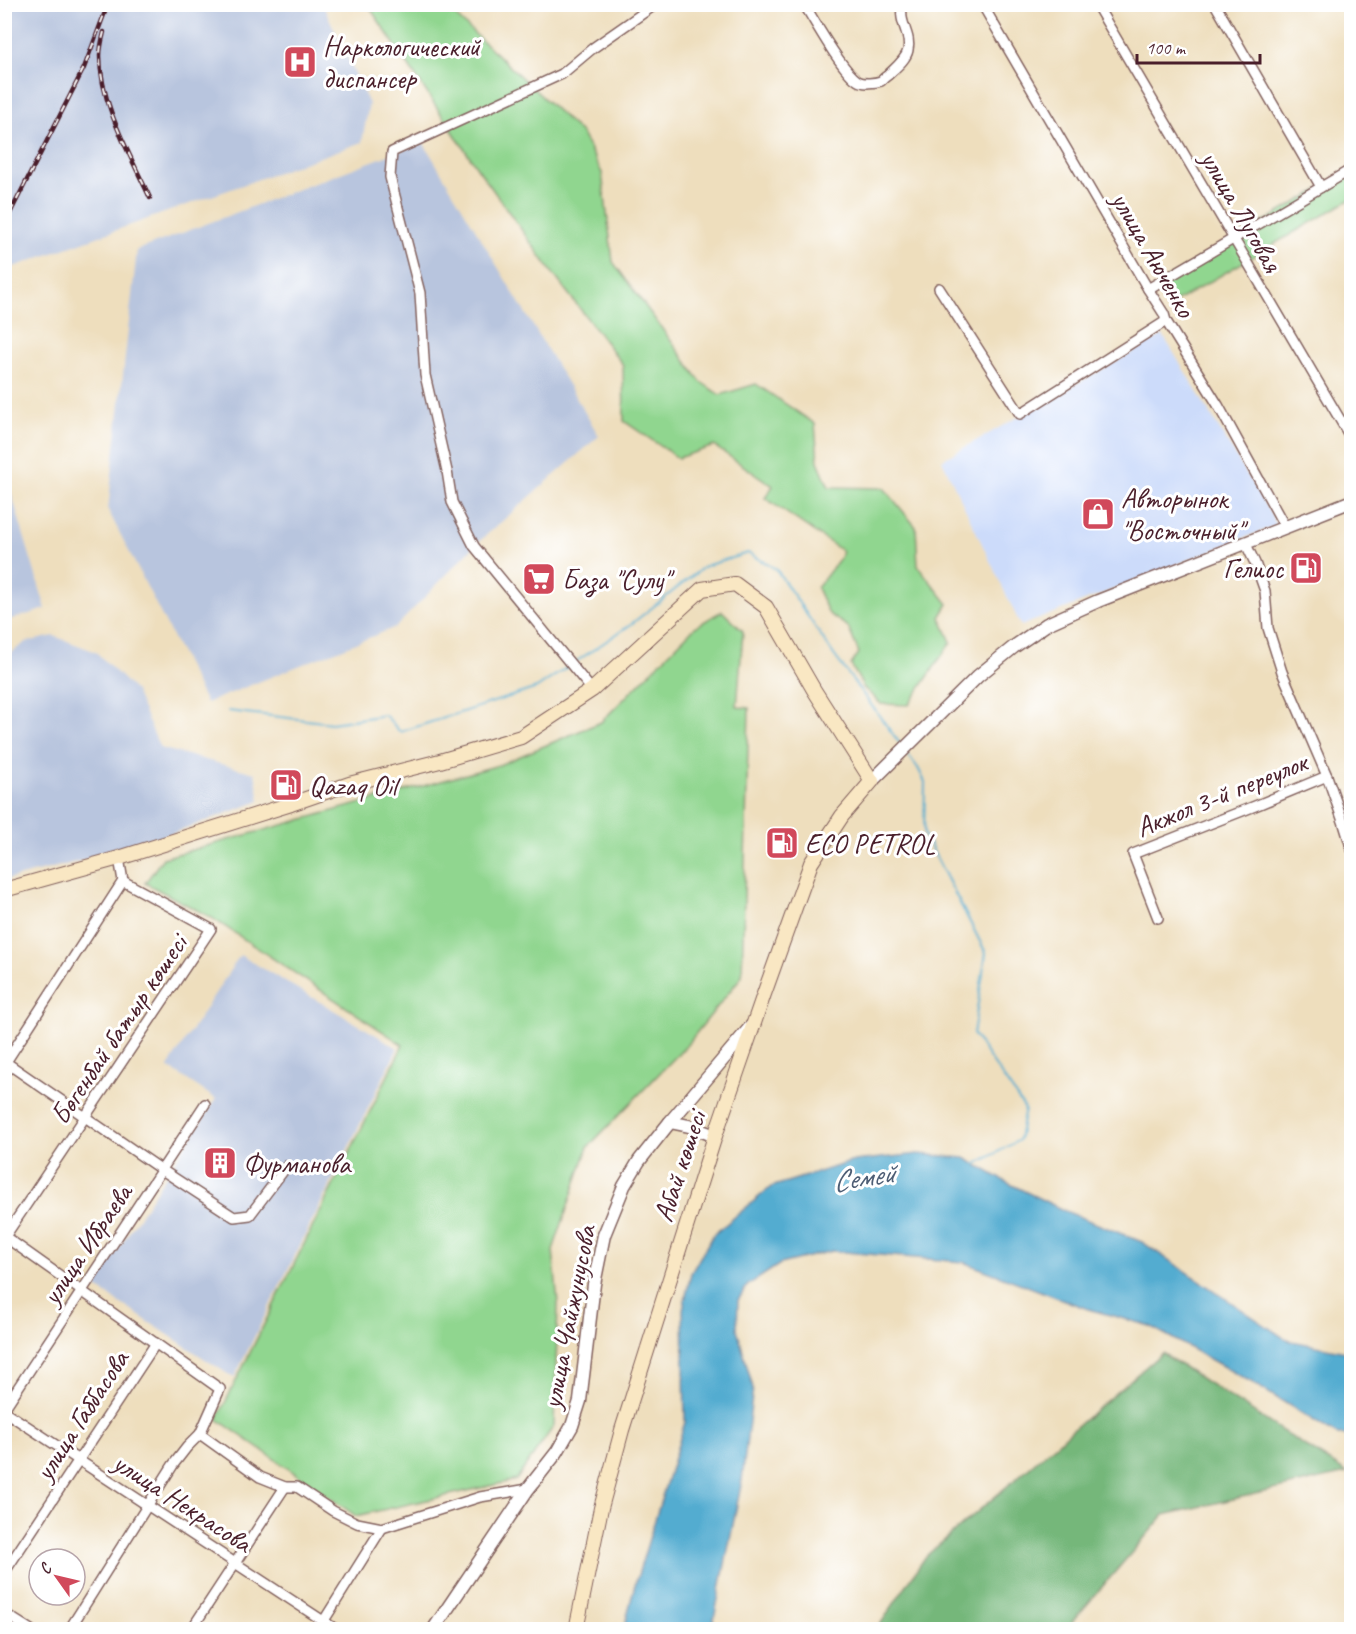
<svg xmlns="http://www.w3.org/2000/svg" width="1356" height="1634" font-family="Caveat,sans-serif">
	<rect width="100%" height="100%" fill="#fff"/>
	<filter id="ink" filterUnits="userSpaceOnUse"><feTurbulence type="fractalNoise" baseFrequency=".0167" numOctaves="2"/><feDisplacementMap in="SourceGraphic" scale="12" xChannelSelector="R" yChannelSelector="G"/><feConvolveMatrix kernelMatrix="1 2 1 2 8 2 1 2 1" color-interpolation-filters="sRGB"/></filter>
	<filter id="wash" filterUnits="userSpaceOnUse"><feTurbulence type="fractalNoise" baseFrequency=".008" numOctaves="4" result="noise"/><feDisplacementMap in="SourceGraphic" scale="24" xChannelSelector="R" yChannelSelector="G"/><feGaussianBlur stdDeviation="1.35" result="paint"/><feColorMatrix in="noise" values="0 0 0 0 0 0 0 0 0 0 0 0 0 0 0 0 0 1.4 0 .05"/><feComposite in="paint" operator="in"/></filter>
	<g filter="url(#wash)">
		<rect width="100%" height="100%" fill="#eedebd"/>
		<polygon fill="#ccdbfa" points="1163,335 1277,525 1021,626 942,460"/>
		<g fill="#b8c5de">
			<polygon points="5,4 323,5 369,104 362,142 5,270"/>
			<polygon points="423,142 599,436 474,546 396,627 206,703 108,510 137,250"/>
			<polygon points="4,469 46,609 5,621 4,621"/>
			<polygon points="54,636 96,652 135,691 160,748 255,773 260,801 135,847 5,880 5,657 26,642"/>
			<polygon points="240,955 398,1048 234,1378 94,1286 216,1099 168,1067"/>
		</g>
		<g fill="#90d68f" stroke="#6d7a5d" stroke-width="1.5">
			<polygon points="368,5 444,5 582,134 602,173 613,262 701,382 720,395 756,384 815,424 818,461 829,487 884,488 916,527 918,566 948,604 940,617 951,642 909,705 881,704 864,688 851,665 859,653 848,627 829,614 817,588 840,558 842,551 765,498 773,486 714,446 678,458 624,421 623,365 551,271 478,169"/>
			<polygon points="1351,171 1351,199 1172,304 1160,282"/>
			<polygon points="722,611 743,631 737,707 749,708 742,976 686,1046 588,1147 553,1250 558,1304 554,1426 516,1480 356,1516 217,1419 403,1045 212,918 145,883 163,858 499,765 601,722 695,627"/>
		</g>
		<polygon fill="#74b77a" stroke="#5f6b52" stroke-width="1.5" points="1162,1353 1347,1473 1164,1515 1066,1629 877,1629 926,1556"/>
		<polygon fill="#53acd0" stroke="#4e667e" stroke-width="1.5" points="918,1154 965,1158 1008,1183 1065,1211 1142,1242 1287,1340 1351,1353 1351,1435 1337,1435 1253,1383 1150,1326 1088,1309 963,1262 832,1251 780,1264 748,1285 738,1300 737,1329 753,1388 742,1480 712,1629 624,1629 634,1588 685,1422 683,1309 691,1273 713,1235 771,1187 854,1161"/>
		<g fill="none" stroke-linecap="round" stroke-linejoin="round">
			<g stroke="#53acd0" stroke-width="2">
				<polyline points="574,663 630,625 705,566 748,553 776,569 834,655 901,745"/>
				<polyline points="228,711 332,723 385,715 400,732 537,688 569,666"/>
				<polyline points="906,752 918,768 925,782 924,834 986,953 973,1034 1025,1109 1019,1140 975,1165"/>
			</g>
		</g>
	</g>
	<g filter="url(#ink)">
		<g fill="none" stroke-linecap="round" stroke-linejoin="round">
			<defs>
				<g id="minor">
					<path d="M 804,4 C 815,22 842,71 858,81 C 863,84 875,83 881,81 C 883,79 885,77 888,75 C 895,68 906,60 908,50 C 912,34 897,22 903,4"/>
					<polyline points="982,4 1148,289 1164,314 1166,321 1218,405 1285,527"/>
					<polyline points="1096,4 1352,440"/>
					<polyline points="1215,4 1321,187"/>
					<polyline points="939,288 1020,414 1166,321"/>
					<polyline points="1148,289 1352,169"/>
					<polyline points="1245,542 1255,563 1265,591 1268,628 1282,672 1327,776 1344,824 1352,850"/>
					<polyline points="592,690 474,546 452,502 447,471 425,375 420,293 390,177 392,152 562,74 593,48 656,4"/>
					<polyline points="1158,918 1133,854 1255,806 1327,776"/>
					<polyline points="4,1061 162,1170 234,1217 250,1215 287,1166"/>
					<polyline points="4,1065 123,881 119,858"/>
					<polyline points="4,1236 220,1389 200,1434 187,1447 173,1465 69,1630"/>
					<polyline points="4,1238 211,929 123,881"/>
					<polyline points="4,1409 205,1104"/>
					<polyline points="4,1411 337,1630"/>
					<polyline points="200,1434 260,1477 285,1487 297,1487 333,1511 357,1523 382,1528 480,1497 528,1489"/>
					<polyline points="4,1573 156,1343"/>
					<polyline points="4,1613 31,1630"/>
					<polyline points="191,1630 285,1487"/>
					<polyline points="318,1630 382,1528"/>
				</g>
				<g id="tertiary">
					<polyline points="872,781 978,676 1015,646 1047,624 1098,601 1352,501"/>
					<polyline points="670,1122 689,1126 715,1136"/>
					<polyline points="433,1630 528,1489 557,1452 572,1426 580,1401 594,1284 604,1235 624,1186 639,1161 670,1122 753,1024"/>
				</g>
				<polyline id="secondary" points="4,890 119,858 291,804 349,784 440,761 521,737 592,690 702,589 735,584 766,607 814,690 872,781 842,816 811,863 764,994 715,1136 622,1430 601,1508 576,1630"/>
			</defs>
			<use href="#minor" stroke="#83625e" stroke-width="12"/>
			<use href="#tertiary" stroke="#83625e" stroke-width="15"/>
			<use href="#secondary" stroke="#83625e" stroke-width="16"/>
			<use href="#minor" stroke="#fff" stroke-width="9"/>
			<use href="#tertiary" stroke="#fff" stroke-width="12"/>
			<use href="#secondary" stroke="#f9e7c3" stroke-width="14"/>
			<defs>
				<g id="rail">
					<path d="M 104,32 C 102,40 100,48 100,56 C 100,104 130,154 150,198"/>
					<polyline points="4,225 84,68 108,4"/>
				</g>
			</defs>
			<use href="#rail" stroke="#4a1f2b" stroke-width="4.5"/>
			<use href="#rail" stroke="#fff" stroke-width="2" stroke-dasharray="7" stroke-linecap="butt"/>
		</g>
	</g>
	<defs>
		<symbol id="hospital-square" viewBox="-11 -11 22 22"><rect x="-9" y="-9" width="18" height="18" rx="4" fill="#d1495b" stroke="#fff"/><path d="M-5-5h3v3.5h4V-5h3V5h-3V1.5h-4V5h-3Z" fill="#fff"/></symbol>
		<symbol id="shop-square" viewBox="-11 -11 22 22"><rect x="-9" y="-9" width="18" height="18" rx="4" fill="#d1495b" stroke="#fff"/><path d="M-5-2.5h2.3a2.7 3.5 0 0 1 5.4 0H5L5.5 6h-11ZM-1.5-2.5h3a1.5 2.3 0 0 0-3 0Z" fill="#fff"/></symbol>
		<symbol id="fuel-square" viewBox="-11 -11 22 22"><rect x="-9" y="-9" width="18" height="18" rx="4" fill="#d1495b" stroke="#fff"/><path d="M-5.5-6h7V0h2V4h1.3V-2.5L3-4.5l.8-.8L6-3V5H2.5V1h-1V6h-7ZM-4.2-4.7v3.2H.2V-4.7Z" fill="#fff"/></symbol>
		<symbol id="supermarket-square" viewBox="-11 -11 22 22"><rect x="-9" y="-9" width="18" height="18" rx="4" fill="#d1495b" stroke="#fff"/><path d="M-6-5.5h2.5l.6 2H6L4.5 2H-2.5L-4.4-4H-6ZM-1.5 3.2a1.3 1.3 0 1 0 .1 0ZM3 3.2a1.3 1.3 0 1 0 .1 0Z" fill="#fff"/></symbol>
		<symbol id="building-square" viewBox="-11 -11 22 22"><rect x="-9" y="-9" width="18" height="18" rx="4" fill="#d1495b" stroke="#fff"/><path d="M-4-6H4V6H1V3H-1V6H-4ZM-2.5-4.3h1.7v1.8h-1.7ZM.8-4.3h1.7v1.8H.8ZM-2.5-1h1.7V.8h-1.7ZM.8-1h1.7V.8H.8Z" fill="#fff"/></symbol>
	</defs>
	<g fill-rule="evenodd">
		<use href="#hospital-square" x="281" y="43" width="38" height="38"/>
		<use href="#shop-square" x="1079" y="495" width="38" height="38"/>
		<use href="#fuel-square" x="1287" y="549" width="38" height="38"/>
		<use href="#supermarket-square" x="520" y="560" width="38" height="38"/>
		<use href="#fuel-square" x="267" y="766" width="38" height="38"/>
		<use href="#fuel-square" x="763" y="824" width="38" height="38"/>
		<use href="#building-square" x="201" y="1144" width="38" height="38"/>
	</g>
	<g text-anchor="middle" stroke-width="6" stroke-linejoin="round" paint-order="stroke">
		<g font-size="28" fill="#4a1f2b" stroke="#fff" text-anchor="start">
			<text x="323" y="56">Наркологический<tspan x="323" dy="32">диспансер</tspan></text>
			<text x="1121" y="508">Авторынок<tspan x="1121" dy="32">"Восточный"</tspan></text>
			<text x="1283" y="578" text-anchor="end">Гелиос</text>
			<text x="562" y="589">База "Сулу"</text>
			<text x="309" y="795">Qazaq Oil</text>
			<text x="805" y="853">ECO PETROL</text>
			<text x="243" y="1173">Фурманова</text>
		</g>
		<g font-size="28" fill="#4a1f2b" stroke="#fff">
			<text transform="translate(1242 211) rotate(60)" y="10">улица Луговая</text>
			<text transform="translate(1154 254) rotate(60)" y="10">улица Аюченко</text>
			<text transform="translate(1221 794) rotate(-22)" y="10">Акжол 3-й переулок</text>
			<text transform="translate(118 1029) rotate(-56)" y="10">Бөгенбай батыр көшесі</text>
			<text transform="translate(679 1166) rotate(-72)" y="10">Абай көшесі</text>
			<text transform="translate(86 1244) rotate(-56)" y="10">улица Ибраева</text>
			<text transform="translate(568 1317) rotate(-79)" y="10">улица Чайжунусова</text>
			<text transform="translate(81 1415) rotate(-57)" y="10">улица Габбасова</text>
			<text transform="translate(183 1502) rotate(33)" y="10">улица Некрасова</text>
		</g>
		<g font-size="30" font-style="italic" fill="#4e5e75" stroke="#fff">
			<text transform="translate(863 1177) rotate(-9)" y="10">Семей</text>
		</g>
	</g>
	<rect width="1356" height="1634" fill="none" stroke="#fff" stroke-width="24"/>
	<g transform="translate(57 1577) rotate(304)"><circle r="28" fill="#ffffff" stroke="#b7a5aa" stroke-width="1.5"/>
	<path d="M0-4.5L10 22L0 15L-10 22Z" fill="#d1495b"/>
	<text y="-9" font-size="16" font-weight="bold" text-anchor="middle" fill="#4a1f2b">С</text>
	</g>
	<path d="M1137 54v9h123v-9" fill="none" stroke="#4a1f2b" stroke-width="3"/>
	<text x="1146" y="54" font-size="18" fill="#4a1f2b" stroke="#ffffff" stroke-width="4.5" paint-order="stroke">100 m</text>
</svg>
